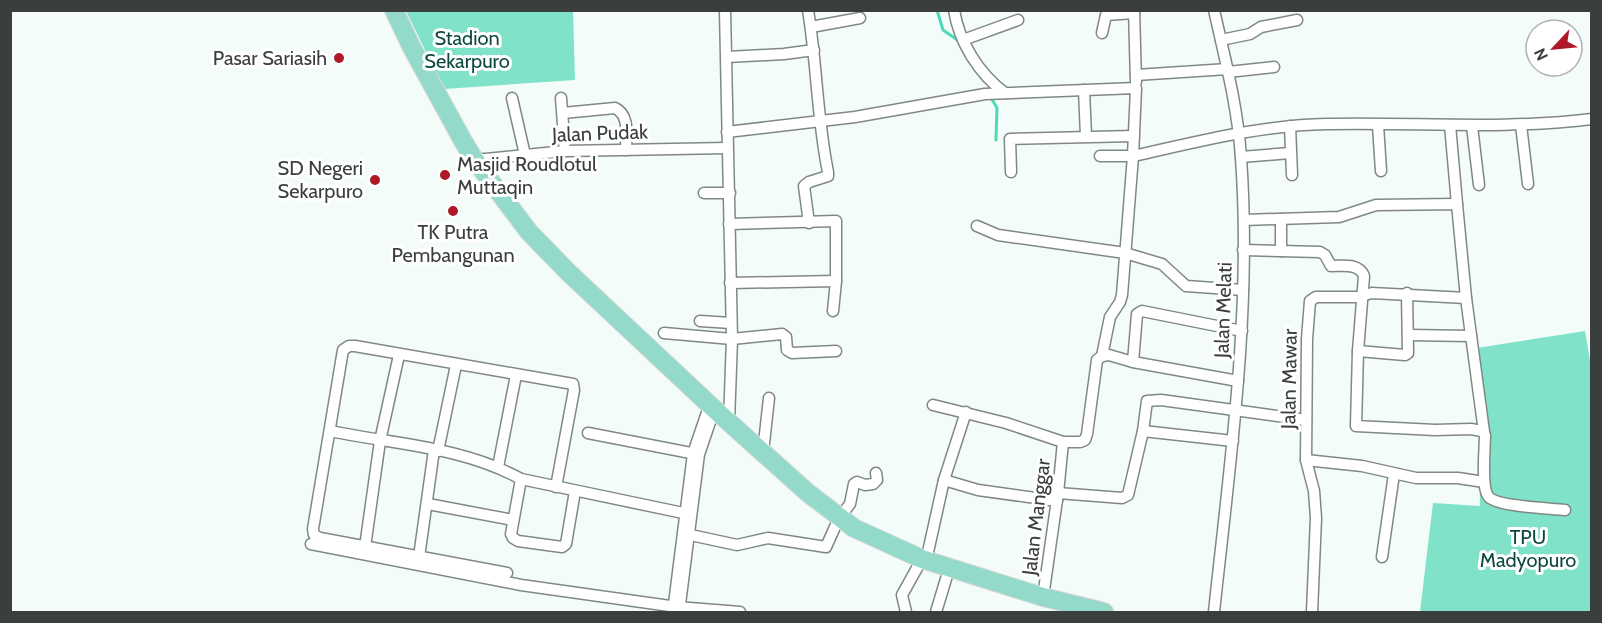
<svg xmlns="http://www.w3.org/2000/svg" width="1602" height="623" font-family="Cabin,sans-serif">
	<rect width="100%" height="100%" fill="#f3fcf9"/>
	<g fill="#80e2c9">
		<polygon points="406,11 573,11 575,80 444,89"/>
		<polygon points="1585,331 1592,372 1591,612 1420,612 1433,503 1480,506 1477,348"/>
	</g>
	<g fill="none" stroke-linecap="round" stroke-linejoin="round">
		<g stroke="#4cdabb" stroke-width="3">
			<polyline points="937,10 943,30 959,41"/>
			<polyline points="990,96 997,108 996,140"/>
		</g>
		<defs>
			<g id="street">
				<polyline points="725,10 732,339 729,422"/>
				<path d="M 808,10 C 817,64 817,119 828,172 L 828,176 L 809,182 L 804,186 L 809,223"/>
				<path d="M 954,10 C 959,42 979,74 1005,93"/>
				<polyline points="1134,10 1136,82"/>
				<path d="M 1214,10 C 1225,59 1238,108 1241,158 C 1252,310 1230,462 1214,612"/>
				<polyline points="811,27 860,18"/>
				<polyline points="1102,33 1106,15 1134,13"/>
				<polyline points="963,40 1018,20"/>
				<polyline points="1221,40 1250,34 1261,27 1297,20"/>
				<polyline points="727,57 784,54 814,50"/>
				<polyline points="1228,72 1274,67"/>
				<polyline points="1136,75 1228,69"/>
				<polyline points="1084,90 1086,136"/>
				<polyline points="512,98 525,155"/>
				<polyline points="561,98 565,151"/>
				<path d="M 563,113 L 615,108 C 630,115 626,135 626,150"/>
				<polyline points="1378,125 1381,171"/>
				<polyline points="1450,125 1457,204"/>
				<polyline points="1521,125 1528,184"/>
				<polyline points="1290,126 1292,175"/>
				<polyline points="1472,126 1479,185"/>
				<path d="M 727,132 L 855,117 L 985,94 L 1136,88 L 1133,156 C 1197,142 1261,125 1327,124 C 1415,122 1503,130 1592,119"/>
				<polyline points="1100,156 1133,156 1122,295 1120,302 1110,317 1102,356"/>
				<polyline points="1241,157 1290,153"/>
				<polyline points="474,159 486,159 565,151 727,148"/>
				<polyline points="1011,172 1010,139 1134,136"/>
				<polyline points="704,193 730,193"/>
				<polyline points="1281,219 1281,251"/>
				<polyline points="1244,220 1339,217 1376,205 1457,204 1466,298 1372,293 1357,297 1316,297 1310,301 1307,339 1306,460 1314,491 1316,518 1312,612"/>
				<polyline points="729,224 836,221 836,281 833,311"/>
				<polyline points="977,226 998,235 1125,253 1162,264 1186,286 1243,290"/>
				<path d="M 1243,250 L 1320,252 L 1325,255 L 1331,266 C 1343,266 1359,263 1364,276 L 1358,351 L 1356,426 L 1435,430 L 1471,429 L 1482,431 L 1485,435 C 1485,448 1481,486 1488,496 C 1495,507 1550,508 1565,510"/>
				<polyline points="730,283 836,281"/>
				<polyline points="1466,298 1484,432"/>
				<polyline points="700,321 731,323"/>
				<polyline points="664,333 732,339 782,334 786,337 787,350 792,353 836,351"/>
				<polyline points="1408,335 1471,336"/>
				<polyline points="1358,351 1405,355 1408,353 1407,293"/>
				<polyline points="1133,362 1137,314 1142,311 1242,331"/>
				<polyline points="933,405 1006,423 1063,442 1080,442 1085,440 1087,434 1097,360 1102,356 1109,355 1133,362 1238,381"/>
				<path d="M 330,431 C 394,444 463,447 521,479 L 688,514"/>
				<polyline points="1143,431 1233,441"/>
				<polyline points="588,433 696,454"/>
				<polyline points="438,451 456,365"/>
				<polyline points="763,452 769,398"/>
				<polyline points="1306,460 1362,466 1416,478 1458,478 1484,482"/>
				<polyline points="498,467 516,375"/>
				<polyline points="521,479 511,534 513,538 518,541 562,547 566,544 575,491"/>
				<polyline points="944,480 978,490 1057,501"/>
				<polyline points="1058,493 1122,498 1128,495 1143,431 1147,401 1161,400 1306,420"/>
				<polyline points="428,504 513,520"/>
				<polyline points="686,534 737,545 768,538 826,547 839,518 850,504 854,484 857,482 865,485 873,484 877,480 876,473"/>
				<polyline points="311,544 521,585 677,607 740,612"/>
				<polyline points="365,547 380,441 399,355"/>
				<polyline points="419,557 434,450"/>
				<polyline points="1382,557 1394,474"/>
				<polyline points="926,561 944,480 966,412"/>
				<polyline points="507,573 320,538 314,535 313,529 343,350 349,346 355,346 573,384 574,390 556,487"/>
				<polyline points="1043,597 1058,493 1063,442"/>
				<polyline points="906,612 902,595 922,559"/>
				<polyline points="936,612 949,569"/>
			</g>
			<polyline id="secondary" points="676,612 696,454 712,407"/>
			<polyline id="primary" points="394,10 411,46 463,141 474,159 529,232 569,273 712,407 808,493 854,528 922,559 1043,597 1104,612"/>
		</defs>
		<use href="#street" stroke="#808886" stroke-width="13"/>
		<use href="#secondary" stroke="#808886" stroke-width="19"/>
		<use href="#primary" stroke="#d8d8d8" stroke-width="20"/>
		<use href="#street" stroke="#fff" stroke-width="10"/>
		<use href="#secondary" stroke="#fff" stroke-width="16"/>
		<use href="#primary" stroke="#94daca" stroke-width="18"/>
	</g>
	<g fill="#ad1926" stroke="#fff" stroke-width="2">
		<circle cx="339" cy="58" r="6"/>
		<circle cx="445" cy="175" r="6"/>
		<circle cx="375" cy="180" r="6"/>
		<circle cx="453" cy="211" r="6"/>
	</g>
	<g text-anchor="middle" stroke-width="6" stroke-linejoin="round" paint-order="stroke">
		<g font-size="20" fill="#0d4a3e" stroke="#fff">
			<text x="467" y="45">Stadion<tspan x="467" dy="23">Sekarpuro</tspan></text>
			<text x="1528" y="544">TPU<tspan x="1528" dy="23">Madyopuro</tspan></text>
		</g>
		<g font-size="20" fill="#3a3e3d" stroke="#fff" text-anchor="end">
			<text x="327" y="65">Pasar Sariasih</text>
			<text x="457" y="171" text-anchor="start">Masjid Roudlotul<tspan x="457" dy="23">Muttaqin</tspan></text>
			<text x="363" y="175">SD Negeri<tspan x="363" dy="23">Sekarpuro</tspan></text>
			<text x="453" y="239" text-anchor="middle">TK Putra<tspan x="453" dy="23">Pembangunan</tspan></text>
		</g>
		<g font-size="20" fill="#3a3e3d" stroke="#fff">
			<text transform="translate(600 133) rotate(-2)" y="7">Jalan Pudak</text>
			<text transform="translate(1223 310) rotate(-88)" y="7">Jalan Melati</text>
			<text transform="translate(1289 379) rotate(-89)" y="7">Jalan Mawar</text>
			<text transform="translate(1036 517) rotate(-83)" y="7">Jalan Manggar</text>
		</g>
	</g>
	<rect width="1602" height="623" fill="none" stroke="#3a3e3d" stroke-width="24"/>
	<g transform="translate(1554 48) rotate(244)"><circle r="28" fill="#ffffff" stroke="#b0b2b1" stroke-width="1.5"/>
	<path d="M0-4.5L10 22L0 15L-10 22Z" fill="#ad1926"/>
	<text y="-9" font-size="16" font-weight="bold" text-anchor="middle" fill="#3a3e3d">N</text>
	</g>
</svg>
